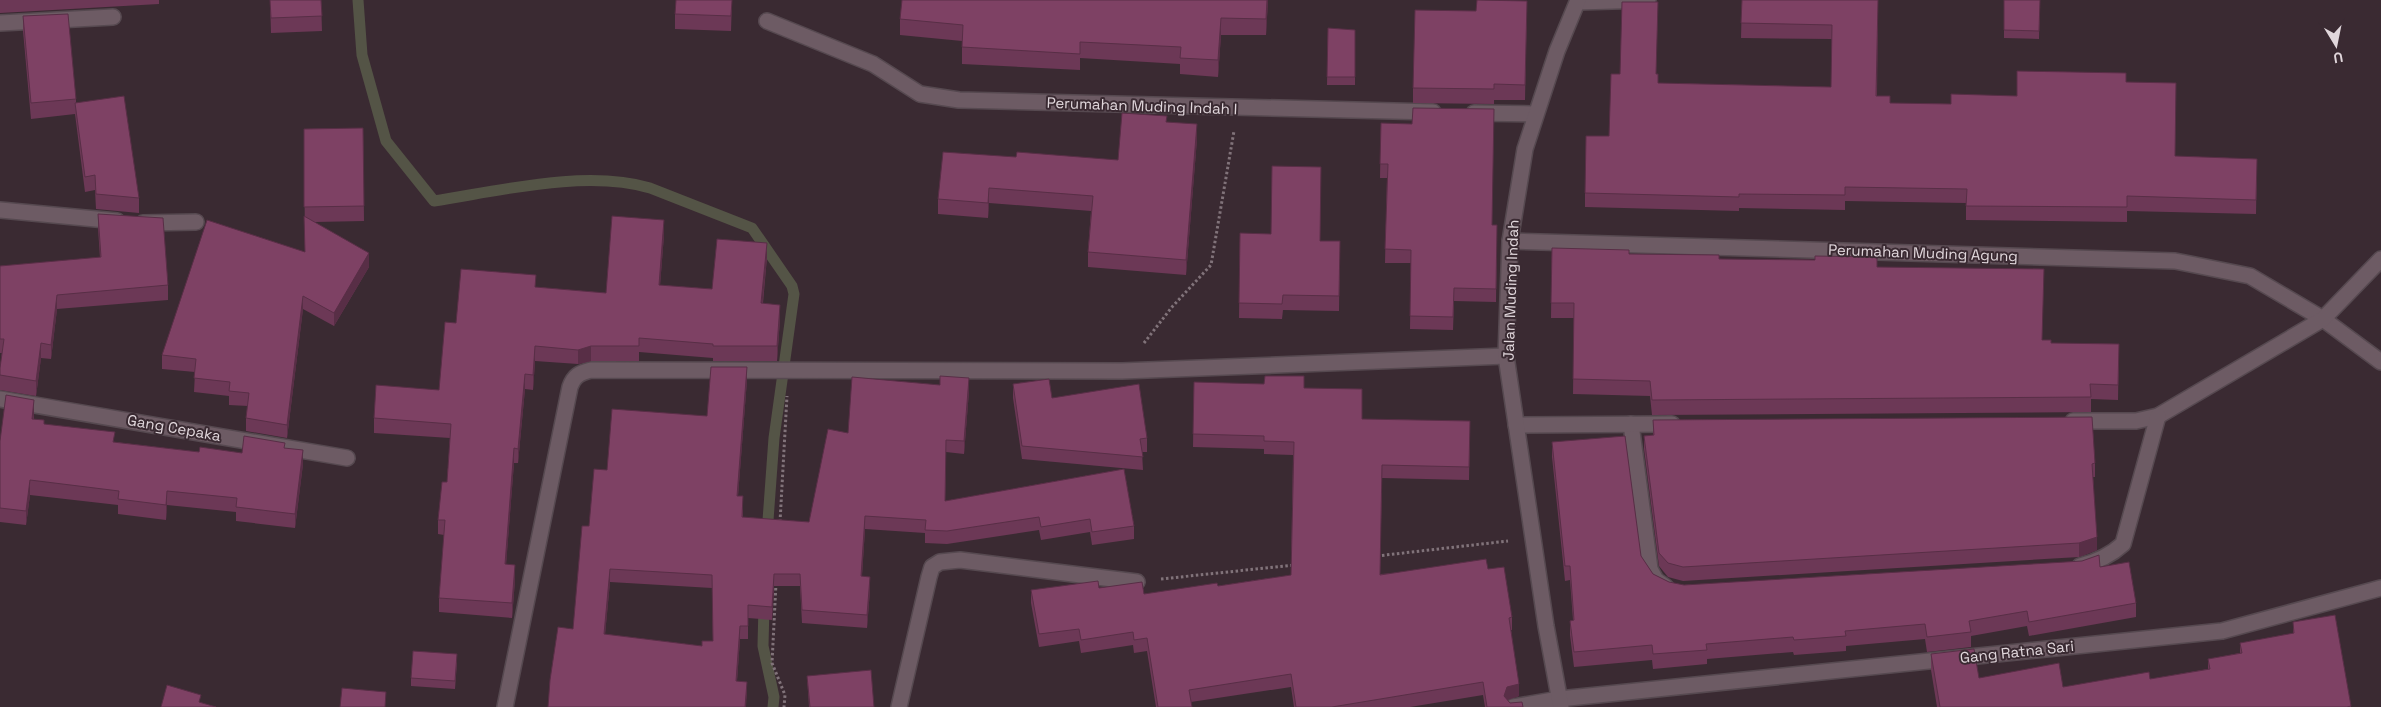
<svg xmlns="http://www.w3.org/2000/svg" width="2381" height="707" font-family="'Space Grotesk',sans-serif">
	<rect width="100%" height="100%" fill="#3a2a32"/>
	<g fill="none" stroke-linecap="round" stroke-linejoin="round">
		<g stroke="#545446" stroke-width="11">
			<path d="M 358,0 L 362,55 L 386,141 L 434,201 C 499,191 586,169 650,188 L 752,228 L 792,286 L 794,294 L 774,438 L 767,534"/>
			<polyline points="764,605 763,646 774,697 773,707"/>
		</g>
		<defs>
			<g id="minor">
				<polyline points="1578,2 1648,0"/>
				<polyline points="767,21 873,64 920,94 959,100 1433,112"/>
				<polyline points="0,23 113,17"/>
				<polyline points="1474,113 1535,114"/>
				<polyline points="0,210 117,221"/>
				<polyline points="143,223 196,222"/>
				<polyline points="1510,241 2175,261 2250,276 2323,319 2381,362"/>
				<polyline points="0,399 347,458"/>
				<polyline points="2073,421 2136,421 2158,416 2323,319 2381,259"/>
				<polyline points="1631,424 1650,569 1656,580 1666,587"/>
				<polyline points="1516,425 1672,424"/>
				<path d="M 2080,566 C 2096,562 2111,555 2123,544 L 2158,416"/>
				<path d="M 505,707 L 570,387 C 574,376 579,373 591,370 L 1122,371 L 1506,356"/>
				<polyline points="899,707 929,577 932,567 940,562 960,560 1137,582"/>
				<polyline points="1513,707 1559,699 2222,631 2381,588"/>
			</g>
			<polyline id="tertiary" points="1561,707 1546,626 1506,356 1510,241 1525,149 1557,51 1578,0"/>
		</defs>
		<use href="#minor" stroke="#564950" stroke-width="18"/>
		<use href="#tertiary" stroke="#564950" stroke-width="18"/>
		<g stroke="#81737a" stroke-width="3" stroke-dasharray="2.5 2.5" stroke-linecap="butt">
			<polyline points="1144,343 1172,307 1211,265 1234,131"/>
			<polyline points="780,522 787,396"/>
			<polyline points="1377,556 1508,541"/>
			<polyline points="1161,579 1294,565"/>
			<polyline points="776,583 772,663 785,695 784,707"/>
		</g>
		<use href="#minor" stroke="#6d5b64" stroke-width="15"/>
		<use href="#tertiary" stroke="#6d5b64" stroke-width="15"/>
	</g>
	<g fill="#6c3856" fill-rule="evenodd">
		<polygon points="0,0 159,0 159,4 0,13"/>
		<polygon points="270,0 321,0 322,31 271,33"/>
		<polygon points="732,0 731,31 675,29 675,14"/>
		<polygon points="1268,0 1266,35 1221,35 1218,77 1180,74 1180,64 1080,58 1080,70 962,64 962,41 900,35 900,19"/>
		<polygon points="1742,0 1878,0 1877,96 1890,103 1951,104 2126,82 2175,156 2257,159 2256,214 2127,211 2127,222 1966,220 1966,203 1845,201 1845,210 1739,208 1739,211 1585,207 1585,193 1609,136 1656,74 1658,83 1831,87 1832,39 1741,38"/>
		<polygon points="2004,0 2040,0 2039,39 2004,38"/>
		<polygon points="1507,1 1527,1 1525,100 1494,100 1494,104 1413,103 1413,88 1476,11"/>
		<polygon points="23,16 76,99 76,103 139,198 139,213 96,209 95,190 85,192 75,114 31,119 23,31"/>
		<polygon points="1328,28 1355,30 1355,85 1327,85"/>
		<polygon points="1167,122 1197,139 1186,275 1088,267 1088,252 1091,211 989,203 988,218 938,214 938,199 1016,157 1118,160"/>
		<polygon points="1381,123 1492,225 1497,225 1496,302 1454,301 1453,330 1410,329 1411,263 1385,263 1387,178 1380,178"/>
		<polygon points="363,128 364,221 315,222 369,267 334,326 303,309 287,438 246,431 246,418 248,406 229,405 229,396 194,392 195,372 162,369 162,355 305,252 304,129"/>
		<polygon points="98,214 168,285 168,300 57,309 51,359 41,358 36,396 0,390 0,368 2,353 0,353 0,266 100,258 98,228"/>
		<polygon points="1240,233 1320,241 1340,241 1339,311 1283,310 1282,319 1239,318"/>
		<polygon points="664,235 660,285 712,289 767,257 763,303 780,319 777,361 713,361 713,358 639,352 639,361 591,361 578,364 535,361 533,390 525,389 518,463 514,463 506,564 515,580 512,618 439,612 439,598 444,535 438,534 438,520 447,482 450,438 374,433 374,418 439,390 456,323 536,287 606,293"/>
		<polygon points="1552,248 1629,254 1877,267 2042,340 2051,343 2119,344 2118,400 2091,399 2091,412 1652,415 1650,396 1573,394 1574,318 1551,318"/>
		<path d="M 747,380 L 738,496 L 743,509 L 743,517 L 809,522 L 848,433 L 969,391 L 964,454 L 946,452 L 945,501 L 1124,469 L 1134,526 L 1134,539 L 1092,545 L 1090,532 L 1041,540 L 1039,530 L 947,544 L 925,543 L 925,533 L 865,529 L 862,576 L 870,590 L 867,628 L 802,623 L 800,586 L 774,586 L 772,620 L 748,618 L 748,639 L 740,639 L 737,681 L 747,695 L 573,629 L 589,526 L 607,470 L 707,416 ZM 610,582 L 712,588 L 713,641 L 702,646 L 605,634 Z"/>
		<polygon points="1194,382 1304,388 1362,419 1470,421 1469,480 1382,478 1380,574 1488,569 1512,617 1512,630 1511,630 1519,696 1507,700 1510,703 1523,707 1485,707 1483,695 1410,707 1294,707 1291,687 1191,702 1192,707 1156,707 1147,651 1134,653 1133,645 1081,653 1079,641 1039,647 1031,603 1031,590 1099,588 1144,594 1218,586 1291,575 1293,455 1264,454 1264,449 1193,447"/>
		<polygon points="1013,384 1052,398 1147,438 1147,452 1142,452 1143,470 1022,459 1013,398"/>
		<polygon points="34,414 34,419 44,424 115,442 199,452 242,453 285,448 303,464 295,528 236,521 236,512 167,505 166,520 118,514 118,505 30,495 26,525 0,522 0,441"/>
		<polygon points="1653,420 2095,463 2095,477 2093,477 2097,550 2079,557 1683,581 1668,577 1659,566 1644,449 1644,436 1653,435"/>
		<polygon points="1552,442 1641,556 1653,574 1669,582 1684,585 2100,567 2136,603 2136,617 2029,636 2027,626 1971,636 1971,647 1927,652 1925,639 1846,646 1846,651 1794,655 1793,652 1707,659 1707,664 1653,669 1652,660 1574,667 1570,635 1570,621 1573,620 1570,580 1565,581 1552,457"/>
		<polygon points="2335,615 2351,707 1937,707 1931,670 1931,654 1979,678 2063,687 2150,679 2208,669 2208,659 2240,653 2240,643 2293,634 2293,622"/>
		<polygon points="457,662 455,689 411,686 411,678"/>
		<polygon points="807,676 874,707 809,707"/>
	</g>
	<g fill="#582e46">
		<polygon points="1267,0 1268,0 1266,35 1266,19"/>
		<polygon points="1221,18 1221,35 1218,77 1218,60"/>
		<polygon points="1197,124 1197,139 1186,275 1186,260"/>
		<polygon points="989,188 989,203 988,218 988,203"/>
		<polygon points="664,220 664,235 659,300 659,285"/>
		<polygon points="767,243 767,257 761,318 761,303"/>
		<polygon points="369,253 369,267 334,326 334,313"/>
		<polygon points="57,295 57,309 51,359 51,345"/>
		<polygon points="303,296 303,309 287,438 287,425"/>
		<polygon points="780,305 780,319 777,361 777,346"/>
		<polygon points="41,343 41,358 36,396 36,381"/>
		<polygon points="535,346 535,361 533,390 533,375"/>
		<polygon points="591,346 591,361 578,364 578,350"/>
		<polygon points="747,367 747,380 737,509 737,496"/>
		<polygon points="525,374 525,389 518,463 518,449"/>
		<polygon points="969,378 969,391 964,454 964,441"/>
		<polygon points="34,400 34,414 32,433 32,419"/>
		<polygon points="514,448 514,463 505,579 505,564"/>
		<polygon points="303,450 303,464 295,528 295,514"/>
		<polygon points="30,480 30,495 26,525 26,511"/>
		<polygon points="167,491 167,505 166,520 166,505"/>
		<polygon points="865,516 865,529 861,589 861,576"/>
		<polygon points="2097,537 2097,550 2079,557 2079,543"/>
		<polygon points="515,565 515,580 512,618 512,603"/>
		<polygon points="610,569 610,582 604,646 604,634"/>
		<polygon points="774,574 774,586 772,620 772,607"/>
		<polygon points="870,577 870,590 867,628 867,615"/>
		<polygon points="740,626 740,639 736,694 736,681"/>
		<polygon points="747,682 747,695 746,707 745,707"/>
		<polygon points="1519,684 1519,696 1507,700 1504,696 1507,687"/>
	</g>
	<g fill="#7e4164" stroke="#582e46" fill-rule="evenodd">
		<polygon points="270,0 321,0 322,16 271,18"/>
		<polygon points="676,0 732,0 731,16 675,14"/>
		<polygon points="902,0 1267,0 1266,19 1221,18 1218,60 1180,58 1181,47 1080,42 1080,54 962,47 963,25 900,19"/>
		<polygon points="1477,0 1527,1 1525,85 1494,84 1494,89 1413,88 1415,10 1476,11"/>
		<polygon points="1742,0 1878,0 1876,96 1890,96 1890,103 1951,104 1951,94 2017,96 2017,71 2126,73 2126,82 2176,83 2175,156 2257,159 2256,200 2127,196 2127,207 1966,206 1967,189 1845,187 1845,195 1739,194 1739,197 1585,193 1586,136 1609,136 1611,74 1620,74 1622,2 1658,2 1656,74 1658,74 1658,83 1831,87 1832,25 1741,23"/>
		<polygon points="2004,0 2040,0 2039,31 2004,30"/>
		<polygon points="68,14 76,99 31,103 23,16"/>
		<polygon points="1328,28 1355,30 1355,77 1327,77"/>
		<polygon points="124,96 139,198 96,194 95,175 85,177 75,103"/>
		<polygon points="1413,108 1494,109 1492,225 1497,225 1496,289 1454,288 1453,317 1410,316 1411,250 1385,249 1388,164 1380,164 1381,123 1412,124"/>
		<polygon points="1122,113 1167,116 1166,122 1197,124 1186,260 1088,252 1093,196 989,188 988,203 938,199 943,152 1016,157 1017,152 1118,160"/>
		<polygon points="363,128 364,206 304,207 304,129"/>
		<polygon points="1272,166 1321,167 1320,241 1340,241 1339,296 1283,295 1282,304 1239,303 1240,233 1271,234"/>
		<polygon points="98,214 163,218 168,285 57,295 51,345 41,343 36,381 0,375 0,368 4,339 0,339 0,266 101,257"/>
		<polygon points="304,216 369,253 334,313 303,296 287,425 246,418 249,393 229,391 230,382 194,378 196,359 162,355 207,220 305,252"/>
		<polygon points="612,216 664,220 659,285 712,289 717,239 767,243 761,303 780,305 777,346 713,346 713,344 639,338 639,346 591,346 578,350 535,346 533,375 525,374 518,449 514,448 505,564 515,565 512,603 439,598 445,520 438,520 442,482 447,482 451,424 374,418 376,385 439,390 445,322 456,323 461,269 536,275 535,287 606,293"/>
		<polygon points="1552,248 1629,250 1629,254 1719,255 1719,259 1815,260 1815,256 1877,257 1877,267 2044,269 2042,340 2051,340 2051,343 2119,344 2118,385 2090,384 2091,397 1652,400 1650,381 1573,379 1574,303 1551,303"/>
		<path d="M 711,367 L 747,367 L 737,496 L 743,496 L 742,517 L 809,522 L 828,429 L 848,433 L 852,377 L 940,385 L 940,376 L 969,378 L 964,441 L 946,440 L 945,501 L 1124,469 L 1134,526 L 1092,532 L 1090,519 L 1041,527 L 1039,517 L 947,531 L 925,530 L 926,520 L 865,516 L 861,576 L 870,577 L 867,615 L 802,610 L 800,574 L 774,574 L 772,607 L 748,605 L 748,626 L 740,626 L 736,681 L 747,682 L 745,707 L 548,707 L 550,680 L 558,627 L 573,629 L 582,526 L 589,526 L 594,469 L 607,470 L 612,409 L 707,416 ZM 610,569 L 712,575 L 713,641 L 702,641 L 702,646 L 604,634 Z"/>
		<polygon points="1265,376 1304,376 1304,388 1362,389 1362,419 1470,421 1469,467 1382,465 1380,575 1486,559 1488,569 1504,567 1512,617 1509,618 1519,684 1507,687 1504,696 1510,703 1522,702 1523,707 1487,707 1483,682 1332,707 1296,707 1291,674 1189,690 1192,707 1158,707 1147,638 1134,640 1133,632 1081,640 1079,629 1039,634 1031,590 1098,581 1099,588 1142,582 1144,594 1217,583 1218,586 1291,575 1294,442 1264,441 1264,436 1193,434 1194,382 1264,384"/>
		<polygon points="1049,379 1052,398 1139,384 1147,438 1140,439 1143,457 1022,446 1013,384"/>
		<polygon points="6,395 34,400 32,419 44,420 44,424 115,432 113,442 199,452 200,447 242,453 244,436 285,443 284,448 303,450 295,514 236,507 237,498 167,491 166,505 118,499 119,491 30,480 26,511 0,508 0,441"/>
		<polygon points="2092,417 2095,463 2092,464 2097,537 2079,543 1683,567 1668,563 1659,553 1644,436 1654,435 1653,420"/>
		<polygon points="1625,436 1641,556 1653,574 1669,582 1684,585 2082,561 2099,555 2100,567 2129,562 2136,603 2029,622 2027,611 1969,621 1971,632 1927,637 1925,624 1845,631 1846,636 1794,640 1793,637 1706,644 1707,650 1653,654 1652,645 1574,652 1570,621 1574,620 1570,566 1565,566 1552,442"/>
		<polygon points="2335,615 2351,706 2347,707 1940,707 1931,654 1974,649 1979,678 2059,663 2063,687 2149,672 2150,679 2210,669 2208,659 2242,653 2240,643 2294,633 2293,622"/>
		<polygon points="413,651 457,654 455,681 411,678"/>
		<polygon points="871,670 874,707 810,707 807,676"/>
		<polygon points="167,685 201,695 199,702 216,707 161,707"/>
		<polygon points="342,688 386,692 385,707 340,707"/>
	</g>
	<g text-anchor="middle" stroke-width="4" stroke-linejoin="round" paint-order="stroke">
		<g font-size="15" fill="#e1d7dc" stroke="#3a2a32">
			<text transform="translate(1142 106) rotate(2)" y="5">Perumahan Muding Indah I</text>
			<text transform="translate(1923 253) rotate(2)" y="5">Perumahan Muding Agung</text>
			<text transform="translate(1511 290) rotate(-88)" y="5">Jalan Muding Indah</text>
			<text transform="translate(174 428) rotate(10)" y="5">Gang Cepaka</text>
			<text transform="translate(2017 652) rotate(-6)" y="5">Gang Ratna Sari</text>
		</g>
	</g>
	<g transform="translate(2336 45) rotate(170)" stroke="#3a2a32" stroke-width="4" paint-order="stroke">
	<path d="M0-4L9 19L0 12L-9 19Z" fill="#e1d7dc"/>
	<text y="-8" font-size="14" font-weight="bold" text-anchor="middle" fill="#e1d7dc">U</text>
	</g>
</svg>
